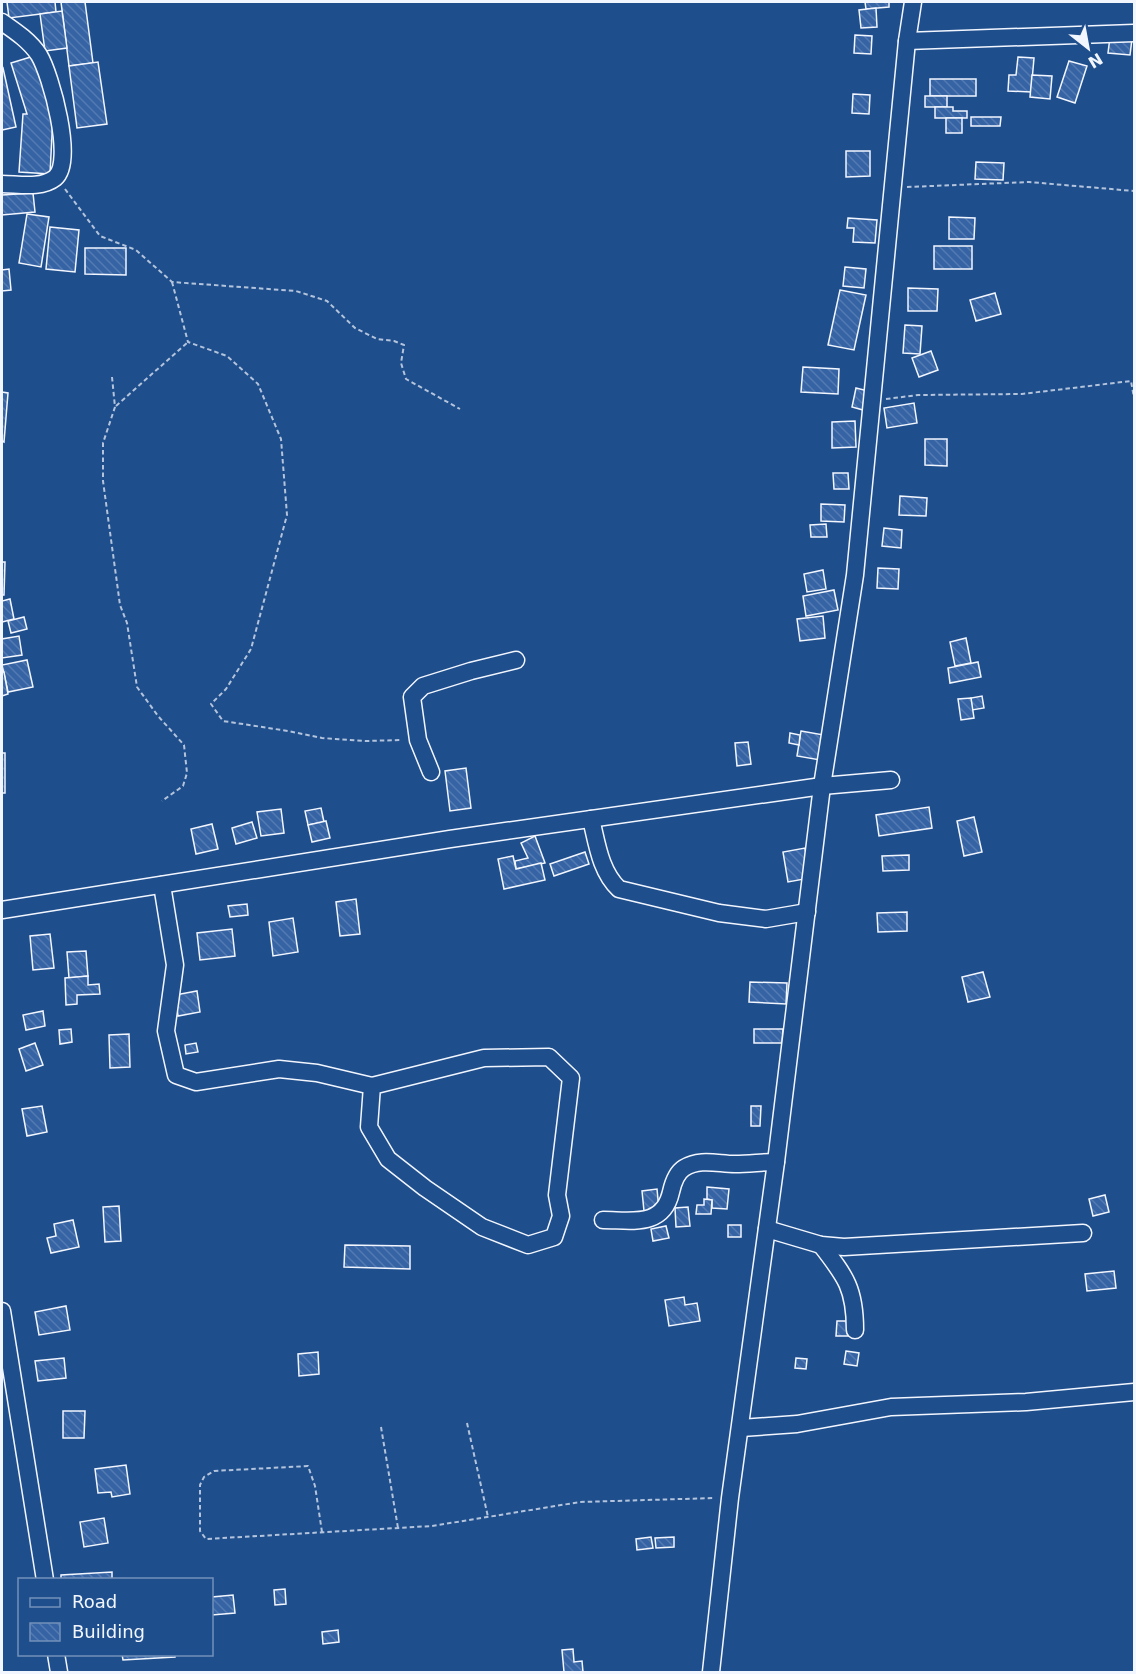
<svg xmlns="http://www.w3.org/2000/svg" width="1136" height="1674" font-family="'DejaVu Sans',sans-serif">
	<defs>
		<pattern id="building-back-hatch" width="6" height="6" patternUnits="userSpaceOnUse" patternTransform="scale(1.5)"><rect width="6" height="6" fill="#3563a3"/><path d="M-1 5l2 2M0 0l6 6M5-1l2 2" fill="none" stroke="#537ab1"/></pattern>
	</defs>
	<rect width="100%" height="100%" fill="#1f4e8c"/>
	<g fill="url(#building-back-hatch)" stroke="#f2f6ff" stroke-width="1.5">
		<polygon points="7,2 55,2 56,12 9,18"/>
		<polygon points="61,2 85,2 93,63 69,66"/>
		<polygon points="865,2 889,2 889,7 866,9"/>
		<polygon points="876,8 877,27 861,28 859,10"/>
		<polygon points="62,11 67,48 45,51 40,14"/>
		<polygon points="855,35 872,36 871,54 854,53"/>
		<polygon points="1110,37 1132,39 1130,55 1108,53"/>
		<polygon points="34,56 53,115 50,174 19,172 23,114 27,114 11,63"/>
		<polygon points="1018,57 1034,58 1031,92 1008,91 1009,75 1016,75"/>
		<polygon points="1069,61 1087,66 1075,103 1057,97"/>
		<polygon points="98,62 107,124 77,128 69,66"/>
		<polygon points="3,68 16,127 2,130 2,69"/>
		<polygon points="1032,75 1052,76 1050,99 1030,97"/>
		<rect x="930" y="79" width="46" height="17"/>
		<polygon points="853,94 870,95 869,114 852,113"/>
		<rect x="925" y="96" width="22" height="11"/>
		<polygon points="935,107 953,107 953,111 967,111 967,118 935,118"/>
		<polygon points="971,117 1001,117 1000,126 971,126"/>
		<rect x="946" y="118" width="16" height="15"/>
		<polygon points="846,151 870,151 870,176 846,177"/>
		<polygon points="976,162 1004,163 1003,180 975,179"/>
		<polygon points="33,193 35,212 2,215 2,195"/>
		<polygon points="27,214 49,217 41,267 19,263"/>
		<polygon points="949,217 975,218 974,239 949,239"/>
		<polygon points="848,218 877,220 875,243 853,242 854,228 847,228"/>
		<polygon points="50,227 79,230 75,272 46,269"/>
		<rect x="934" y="246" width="38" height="23"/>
		<polygon points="85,248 126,248 126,275 85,274"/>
		<polygon points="845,267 866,269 864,288 843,286"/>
		<polygon points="9,269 11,290 2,291 2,270"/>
		<polygon points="908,288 938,289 937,311 908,311"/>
		<polygon points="840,290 866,295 854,350 828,345"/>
		<polygon points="995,293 1001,314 976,321 970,300"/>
		<polygon points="905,325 922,326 920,354 903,353"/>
		<polygon points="931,351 938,370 919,377 912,358"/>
		<polygon points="803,367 839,369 838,394 801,392"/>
		<polygon points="856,388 868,391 863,410 852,407"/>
		<polygon points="2,392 8,393 4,442 2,441"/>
		<polygon points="914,403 917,423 887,428 884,408"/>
		<polygon points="855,421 856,447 832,448 832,422"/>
		<polygon points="925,439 947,439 947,466 925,465"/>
		<polygon points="833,473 848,473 849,489 834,489"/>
		<polygon points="900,496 927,498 926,516 899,515"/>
		<polygon points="821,504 845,505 844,522 821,521"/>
		<polygon points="826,524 827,537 811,537 810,525"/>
		<polygon points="884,528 902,530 901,548 882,546"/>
		<polygon points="2,562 5,562 4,595 2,595"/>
		<polygon points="878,568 899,569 898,589 877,588"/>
		<polygon points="823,570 826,589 807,592 804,574"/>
		<polygon points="834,590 838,610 806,616 803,596"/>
		<polygon points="10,599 14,619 2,622 2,601"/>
		<polygon points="823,616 825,638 800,641 797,619"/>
		<polygon points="24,617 27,629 11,633 8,621"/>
		<polygon points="19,636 22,655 2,658 2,639"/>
		<polygon points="966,638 971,663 955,666 950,642"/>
		<polygon points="27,660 33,687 8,692 2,665"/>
		<polygon points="978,662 981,677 950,683 948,668"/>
		<polygon points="2,672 4,672 8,694 2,696"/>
		<polygon points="982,696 984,708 972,710 971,698"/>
		<polygon points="971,698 974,718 961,720 958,699"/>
		<polygon points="801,731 824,735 820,760 797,756"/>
		<polygon points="790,733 800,735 799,745 789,743"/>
		<polygon points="748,742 751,764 737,766 735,743"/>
		<rect x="2" y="753" width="3" height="40"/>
		<polygon points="466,768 471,808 450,811 445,771"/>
		<polygon points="929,807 932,828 879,836 876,815"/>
		<polygon points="321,808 324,822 308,825 305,811"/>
		<polygon points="281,809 284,833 261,836 257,812"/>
		<polygon points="974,817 982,852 964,856 957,821"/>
		<polygon points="326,821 330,838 312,842 308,825"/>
		<polygon points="252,822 257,838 236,844 232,828"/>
		<polygon points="212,824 218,849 196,854 191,829"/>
		<polygon points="535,836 545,863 516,869 515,861 528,858 521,843"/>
		<polygon points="805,848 810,878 788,882 783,852"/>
		<polygon points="585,852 589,864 554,876 550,864"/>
		<polygon points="909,855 909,870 883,871 882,856"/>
		<polygon points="513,856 516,869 541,863 545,880 504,889 498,859"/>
		<polygon points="356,899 360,934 340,936 336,902"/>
		<polygon points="247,904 248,915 230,917 228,906"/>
		<polygon points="907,912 907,931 878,932 877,913"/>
		<polygon points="293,918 298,952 273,956 269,922"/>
		<polygon points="232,929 235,956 200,960 197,933"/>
		<polygon points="50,934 54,968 33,970 30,936"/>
		<polygon points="86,951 88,976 69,978 67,952"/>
		<polygon points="983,972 990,997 968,1002 962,977"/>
		<polygon points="88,976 88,985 99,984 100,994 77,995 77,1004 66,1005 65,978"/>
		<polygon points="750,982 787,983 786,1004 749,1002"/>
		<polygon points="197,991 200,1012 178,1016 175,995"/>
		<polygon points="43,1011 45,1026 26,1030 23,1015"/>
		<polygon points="71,1029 72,1042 60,1044 59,1030"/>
		<polygon points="754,1029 783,1029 782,1043 754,1043"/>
		<polygon points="129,1034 130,1067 110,1068 109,1035"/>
		<polygon points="35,1043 43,1065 26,1071 19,1049"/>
		<polygon points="196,1043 198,1052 186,1054 185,1045"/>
		<polygon points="42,1106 47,1132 27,1136 22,1109"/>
		<polygon points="751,1106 761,1106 760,1126 751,1126"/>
		<polygon points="707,1187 729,1189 727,1209 712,1208 712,1200 707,1199"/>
		<polygon points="657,1189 659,1210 644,1211 642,1191"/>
		<polygon points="1105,1195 1109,1212 1093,1216 1089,1199"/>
		<polygon points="704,1199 712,1200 711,1214 696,1214 697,1205 704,1205"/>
		<polygon points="119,1206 121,1241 105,1242 103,1207"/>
		<polygon points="688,1207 690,1226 676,1227 675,1208"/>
		<polygon points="73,1220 79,1247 51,1253 47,1238 56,1236 54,1224"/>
		<rect x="728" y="1225" width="13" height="12"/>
		<polygon points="666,1226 669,1238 653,1241 651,1229"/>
		<polygon points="345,1245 410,1246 410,1269 344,1267"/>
		<polygon points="1114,1271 1116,1288 1087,1291 1085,1274"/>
		<polygon points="684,1297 685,1305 697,1303 700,1321 669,1326 665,1300"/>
		<polygon points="66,1306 70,1330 39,1335 35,1312"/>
		<polygon points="837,1321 849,1321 848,1336 836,1336"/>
		<polygon points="846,1351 859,1353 857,1366 844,1364"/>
		<polygon points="318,1352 319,1374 299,1376 298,1354"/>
		<polygon points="64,1358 66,1378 38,1381 35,1361"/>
		<polygon points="796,1358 807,1359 806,1369 795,1368"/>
		<polygon points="63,1411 85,1411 84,1438 63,1438"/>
		<polygon points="126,1465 130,1494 112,1497 111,1492 98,1493 95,1469"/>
		<polygon points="104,1518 108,1543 84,1547 80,1522"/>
		<polygon points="651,1537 653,1548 637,1550 636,1539"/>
		<polygon points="674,1537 674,1547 656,1548 655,1538"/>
		<polygon points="112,1572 112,1580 61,1580 61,1575"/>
		<polygon points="285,1589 286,1604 275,1605 274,1590"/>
		<polygon points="233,1595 235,1613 212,1615 212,1597"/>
		<polygon points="338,1630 339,1642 323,1644 322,1632"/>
		<polygon points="573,1649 574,1662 582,1661 583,1672 564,1672 562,1650"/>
		<polygon points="122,1654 175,1654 175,1657 123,1660"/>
	</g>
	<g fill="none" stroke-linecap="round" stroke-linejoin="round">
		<defs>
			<g id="minor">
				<path d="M 2,22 C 15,31 30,41 39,55 C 51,75 75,162 55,178 C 41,189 18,184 2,184"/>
				<polyline points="907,41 1134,33"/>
				<polyline points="431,772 418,740 412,697 423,686 471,671 516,660"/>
				<path d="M 591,819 C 597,843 600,871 619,889 L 719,913 L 766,919 L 807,912"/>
				<polyline points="162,885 175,965 166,1031 176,1075 196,1082 279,1069 317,1073 372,1086 484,1058 549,1057 571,1078 557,1195 561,1216 554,1237 528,1245 482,1227 425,1188 388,1159 369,1127 372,1086"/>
				<polyline points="2,910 450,839 822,786 891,780"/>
				<path d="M 603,1220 C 631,1220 663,1228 671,1192 C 673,1183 676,1173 684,1168 C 700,1158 718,1164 735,1164 C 749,1164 763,1162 776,1162"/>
				<polyline points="767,1229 821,1245 844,1247 1083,1233"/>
				<path d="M 821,1245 C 846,1277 855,1289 855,1330"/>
				<polyline points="2,1311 45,1580"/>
				<polyline points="741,1428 797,1424 891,1407 1026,1402 1134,1392"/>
				<polyline points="56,1654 59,1672"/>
				<polyline points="711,1672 730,1498 776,1162 822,786 855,575 907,41 913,2"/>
			</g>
		</defs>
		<use href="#minor" stroke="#f2f6ff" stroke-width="19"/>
		<g stroke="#b3c4dc" stroke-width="2" stroke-dasharray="4.5 3" stroke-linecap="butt">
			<polyline points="907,187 1029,182 1134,191"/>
			<polyline points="65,189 100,236 136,250 172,282 296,291 327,301 355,328 377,339 394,341 404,345 401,363 406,379 460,409"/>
			<polyline points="172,282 188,342 227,356 258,384 281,439 287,515 251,649 226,689 211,704 223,721 288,731 322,738 365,741 402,740"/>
			<polyline points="112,377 115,407 103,443 103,481 120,605 127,623 137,687 158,716 184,745 187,773 183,786 162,801"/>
			<polyline points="886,399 918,395 1022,394 1131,381 1134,398"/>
			<polyline points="116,406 188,342"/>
			<polyline points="467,1423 488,1517"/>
			<polyline points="381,1427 398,1528"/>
			<polyline points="322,1532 315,1486 308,1466 214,1471 204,1477 200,1485 200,1531 206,1539 432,1526 580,1502 715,1498"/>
		</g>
		<use href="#minor" stroke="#1f4e8c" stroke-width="16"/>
	</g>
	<rect width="1136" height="1674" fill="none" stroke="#f2f6ff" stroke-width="6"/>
	<rect x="18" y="1578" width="195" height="78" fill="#1f4e8c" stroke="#7391ba" stroke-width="1.5"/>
	<rect x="30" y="1598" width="30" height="9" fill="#1f4e8c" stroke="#7391ba" stroke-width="1.5"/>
	<text x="72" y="1608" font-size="18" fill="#f2f6ff">Road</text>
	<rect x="30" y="1623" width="30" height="18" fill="url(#building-back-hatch)" stroke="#7391ba" stroke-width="1.5"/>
	<text x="72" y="1638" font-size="18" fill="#f2f6ff">Building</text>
	<g transform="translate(1088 48) rotate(149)" stroke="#1f4e8c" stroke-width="4.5" paint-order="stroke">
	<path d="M0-4.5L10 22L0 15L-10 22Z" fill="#f2f6ff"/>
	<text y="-9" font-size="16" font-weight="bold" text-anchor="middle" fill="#f2f6ff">N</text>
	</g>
</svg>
